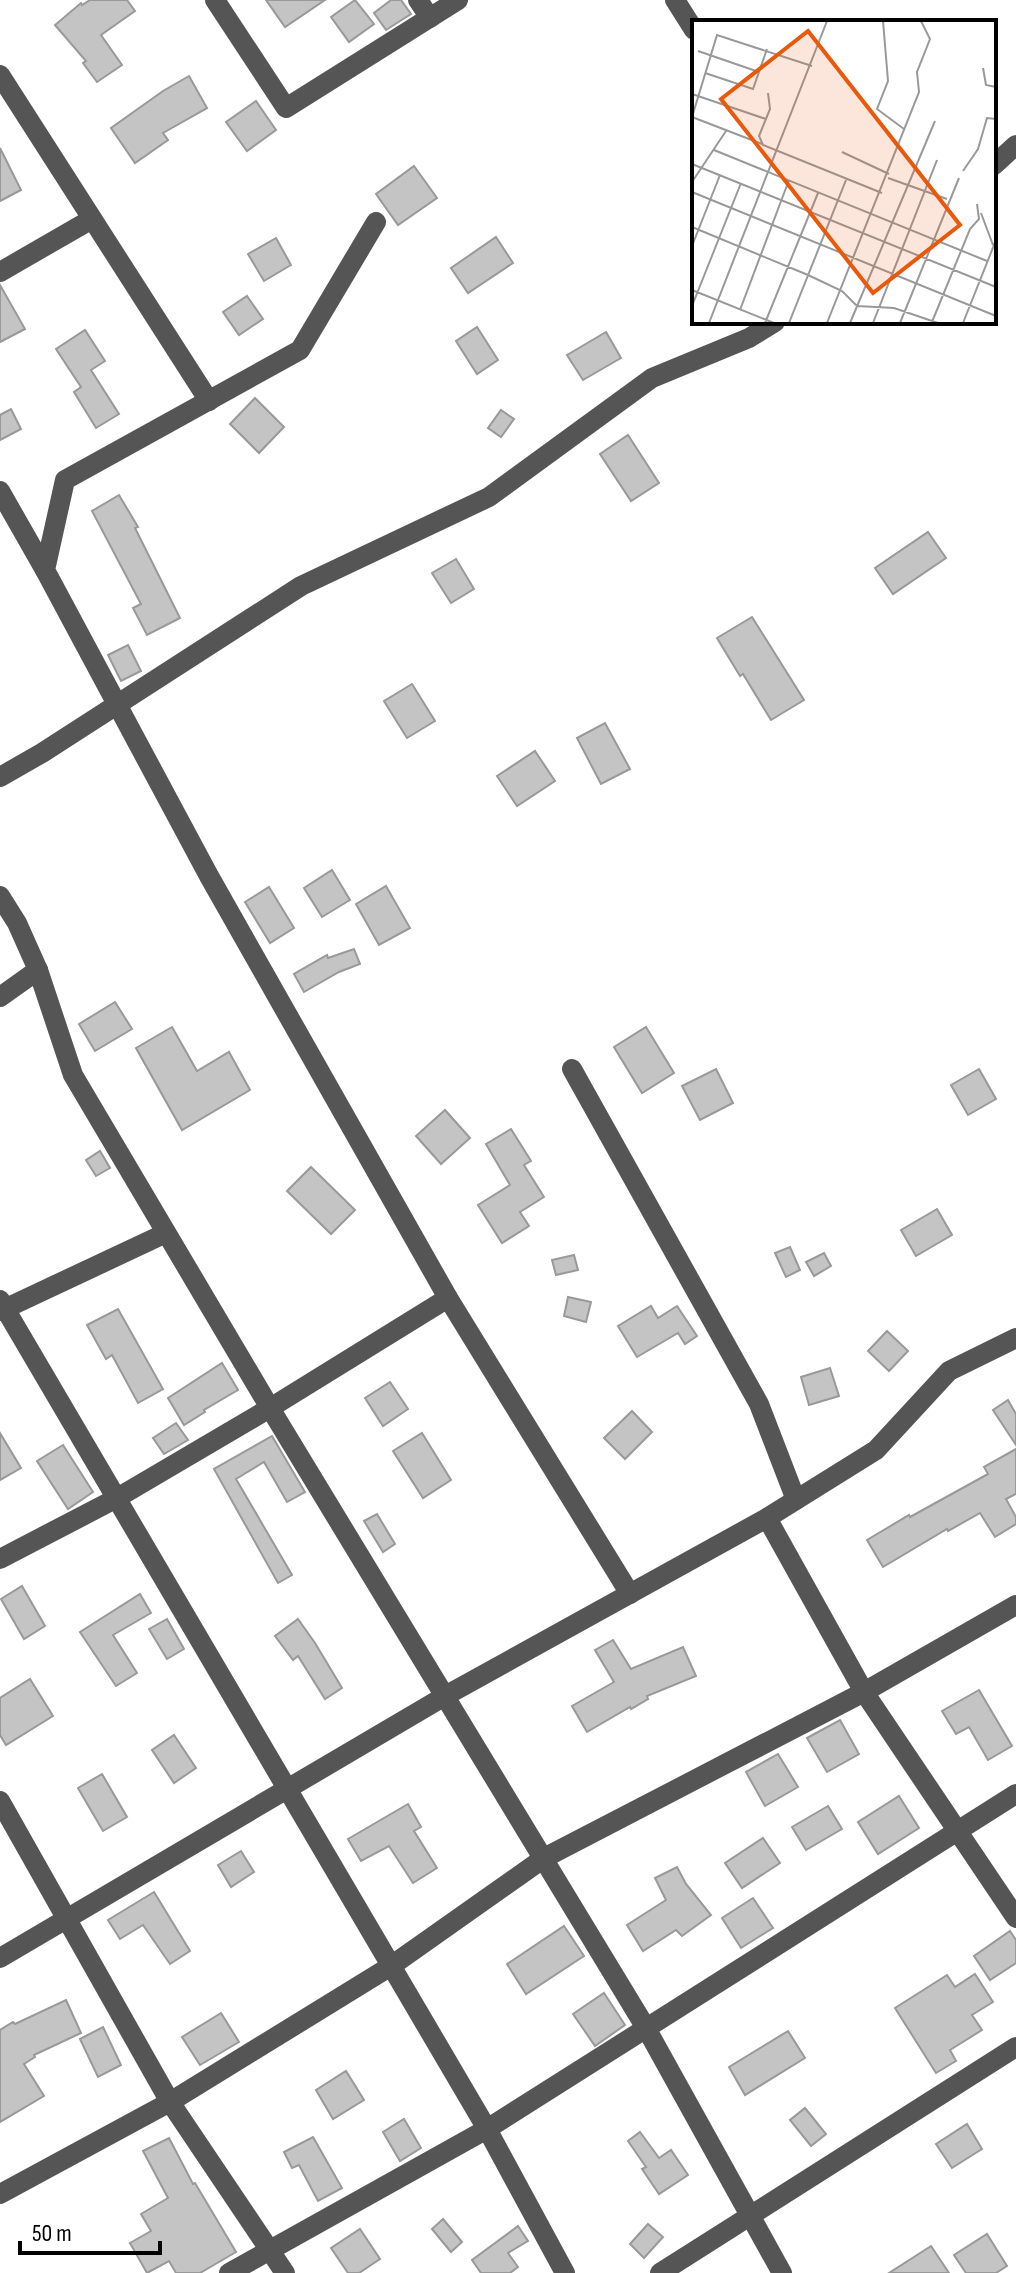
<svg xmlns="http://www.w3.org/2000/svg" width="1016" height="2273" font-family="'Sofia Sans Condensed',sans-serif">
	<rect width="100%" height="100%" fill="#fff"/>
	<g fill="#c4c4c4" stroke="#999" stroke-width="2">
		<polygon points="90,0 127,0 135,11 101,35 122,65 97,82 83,63 86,61 55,25 81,3 82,5"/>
		<polygon points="266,0 325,0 285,27"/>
		<polygon points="355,0 374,24 349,42 331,17"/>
		<polygon points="391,0 401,0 411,14 386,30 374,13"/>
		<polygon points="189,76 207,108 163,133 168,140 135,163 111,128 163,91"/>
		<polygon points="256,101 276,130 247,151 226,122"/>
		<polygon points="0,148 21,190 0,201"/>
		<polygon points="414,166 437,198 398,225 376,194"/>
		<polygon points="496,237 513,263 468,293 451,268"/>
		<polygon points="276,238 291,265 264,281 248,254"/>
		<polygon points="0,285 25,329 0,342"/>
		<polygon points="247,296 263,319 239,335 223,312"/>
		<polygon points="477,327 498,360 477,374 456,341"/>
		<polygon points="85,330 105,361 91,370 119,414 96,428 74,392 81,387 56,349"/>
		<polygon points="606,332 621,358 583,380 567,355"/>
		<polygon points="255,398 284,427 259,453 230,424"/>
		<polygon points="11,409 21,429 0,440 0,415"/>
		<polygon points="501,410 514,419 501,437 488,428"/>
		<polygon points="628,435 659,483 631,501 600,454"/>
		<polygon points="119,495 138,527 135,528 180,618 147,635 133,608 141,604 92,511"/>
		<polygon points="928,532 946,558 893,594 875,568"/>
		<polygon points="456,559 474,589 451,603 432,573"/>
		<polygon points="752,617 804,700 771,720 743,674 740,676 717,638"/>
		<polygon points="128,645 141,671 121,681 108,655"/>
		<polygon points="412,684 435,721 407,738 384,701"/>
		<polygon points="605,723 630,769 601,784 577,738"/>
		<polygon points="535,751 555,781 517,806 497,776"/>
		<polygon points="332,870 350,900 322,917 304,888"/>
		<polygon points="386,886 410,928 379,945 356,904"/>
		<polygon points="269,887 294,928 270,943 245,902"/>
		<polygon points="354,949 360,964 339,972 304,992 294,974 327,955 328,958"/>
		<polygon points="115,1002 132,1029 95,1051 79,1024"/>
		<polygon points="172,1027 197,1071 229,1052 250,1090 182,1130 136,1048"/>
		<polygon points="646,1027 674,1073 642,1093 614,1047"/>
		<polygon points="716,1069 733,1103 700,1120 682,1086"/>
		<polygon points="979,1069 996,1099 968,1115 951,1085"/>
		<polygon points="445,1110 470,1138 441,1164 416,1136"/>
		<polygon points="511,1129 531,1161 524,1165 544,1197 520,1212 529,1226 502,1243 478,1205 510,1185 486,1144"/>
		<polygon points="100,1151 110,1168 96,1176 86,1160"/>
		<polygon points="311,1167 355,1210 331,1234 287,1191"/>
		<polygon points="937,1209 952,1235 916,1256 901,1230"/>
		<polygon points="790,1247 800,1270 786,1277 775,1253"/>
		<polygon points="824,1253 831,1266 814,1276 806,1262"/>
		<polygon points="574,1255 578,1270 556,1275 552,1260"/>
		<polygon points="568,1297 591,1302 586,1322 564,1316"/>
		<polygon points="651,1306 658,1318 677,1306 697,1336 685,1344 678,1333 637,1357 618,1326"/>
		<polygon points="118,1309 163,1389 138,1403 112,1355 106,1359 87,1325"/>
		<polygon points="887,1331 908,1351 889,1371 868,1351"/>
		<polygon points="222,1363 238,1390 204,1410 205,1412 184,1425 168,1398"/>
		<polygon points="830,1368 839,1396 809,1405 801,1377"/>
		<polygon points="390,1382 408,1409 383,1426 365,1398"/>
		<polygon points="1008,1400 1016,1414 1016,1445 993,1410"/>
		<polygon points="632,1411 652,1432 625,1459 604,1438"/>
		<polygon points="176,1423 188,1440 164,1454 153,1438"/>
		<polygon points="0,1433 21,1468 0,1480"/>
		<polygon points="422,1433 451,1480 423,1498 393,1451"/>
		<polygon points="272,1436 305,1492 287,1502 264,1462 236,1479 292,1575 278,1583 214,1469"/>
		<polygon points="63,1445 93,1492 68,1509 37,1461"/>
		<polygon points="1016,1449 1016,1494 1006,1499 1016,1517 1016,1524 995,1537 980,1513 948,1531 947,1529 883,1567 867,1540 909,1515 910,1517 988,1474 984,1467"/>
		<polygon points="377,1514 395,1544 383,1552 364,1521"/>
		<polygon points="22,1586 45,1626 24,1639 1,1599"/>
		<polygon points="140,1594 151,1613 113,1635 137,1673 116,1686 80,1632"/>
		<polygon points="167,1619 184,1649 167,1659 149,1629"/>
		<polygon points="298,1619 315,1643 342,1688 325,1699 298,1656 293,1660 275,1636"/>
		<polygon points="613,1640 631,1669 683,1647 696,1676 647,1696 648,1699 631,1709 630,1707 587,1732 572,1706 614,1682 595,1650"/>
		<polygon points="30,1679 53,1716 6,1745 0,1735 0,1698"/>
		<polygon points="979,1690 1012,1746 988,1760 969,1727 956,1734 942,1711"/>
		<polygon points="840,1720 859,1754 827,1772 807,1738"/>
		<polygon points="174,1735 196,1768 174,1783 152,1750"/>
		<polygon points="778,1754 798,1787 765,1806 746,1772"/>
		<polygon points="102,1774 127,1817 103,1831 78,1788"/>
		<polygon points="899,1796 919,1828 878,1854 858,1822"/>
		<polygon points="408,1804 421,1827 414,1831 437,1868 413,1883 389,1846 361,1861 348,1839"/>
		<polygon points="828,1806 842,1829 806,1850 792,1827"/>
		<polygon points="763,1838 780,1863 742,1888 725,1863"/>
		<polygon points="241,1851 254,1872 231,1887 218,1865"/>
		<polygon points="677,1867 686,1884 711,1915 682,1936 676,1930 643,1951 627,1925 666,1900 655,1878"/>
		<polygon points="154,1892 190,1951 170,1964 143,1925 120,1939 108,1920"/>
		<polygon points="753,1898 773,1928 741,1948 722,1918"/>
		<polygon points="564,1926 584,1956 526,1994 507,1964"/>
		<polygon points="1010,1931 1016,1940 1016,1963 990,1980 974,1956"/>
		<polygon points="975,1974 993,2002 972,2015 982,2030 950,2050 956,2061 936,2073 895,2008 947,1975 955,1987"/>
		<polygon points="604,1993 625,2025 595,2046 573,2014"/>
		<polygon points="66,2000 81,2033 34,2055 35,2057 24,2064 44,2096 0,2122 0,2030 13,2022 15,2024"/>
		<polygon points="221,2013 239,2042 200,2065 182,2037"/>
		<polygon points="103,2027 121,2065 98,2077 80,2039"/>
		<polygon points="788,2031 805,2058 745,2095 729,2067"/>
		<polygon points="346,2071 364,2100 333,2119 316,2090"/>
		<polygon points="805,2108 826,2134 811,2146 790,2120"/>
		<polygon points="404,2119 421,2148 400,2161 383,2132"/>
		<polygon points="967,2124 982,2149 952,2168 936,2144"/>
		<polygon points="640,2132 659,2158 671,2150 688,2175 659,2194 642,2169 646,2167 628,2141"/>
		<polygon points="313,2137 342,2188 318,2201 299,2165 292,2168 284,2152"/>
		<polygon points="169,2138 193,2184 195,2183 236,2252 200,2273 176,2273 169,2261 147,2273 130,2243 151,2231 141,2214 168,2198 143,2151"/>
		<polygon points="443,2219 462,2242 451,2252 432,2229"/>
		<polygon points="648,2224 663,2237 644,2258 630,2244"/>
		<polygon points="518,2226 528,2241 508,2253 518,2267 510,2273 481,2273 472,2260"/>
		<polygon points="360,2229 380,2259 359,2273 348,2273 331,2248"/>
		<polygon points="987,2234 1007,2266 996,2273 966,2273 954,2255"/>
		<polygon points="931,2246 949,2273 889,2273"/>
	</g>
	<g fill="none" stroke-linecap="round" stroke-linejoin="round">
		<g stroke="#555" stroke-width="20">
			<polyline points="215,0 286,108 458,0"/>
			<polyline points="418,0 430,18"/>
			<polyline points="675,0 694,30"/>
			<polyline points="0,75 209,401"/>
			<polyline points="994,165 1016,145"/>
			<polyline points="376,222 300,350 65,480 45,570 209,876 448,1298 630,1594"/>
			<polyline points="0,272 92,219"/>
			<polyline points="0,491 45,570"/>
			<polyline points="0,777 42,753 301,586 489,497 652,378 749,338 775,322"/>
			<polyline points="0,896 17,923 38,970 73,1075 270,1408 646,2028 782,2273"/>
			<polyline points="0,997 38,970"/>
			<polyline points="572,1069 759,1404 796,1500"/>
			<polyline points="0,1300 487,2129 565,2273"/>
			<polyline points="0,1311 166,1233"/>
			<polyline points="767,1518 864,1692 1016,1918"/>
			<polyline points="0,1559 117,1498 270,1408 448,1298"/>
			<polyline points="0,1801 170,2102 285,2273"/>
			<polyline points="0,1958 445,1696 767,1518 876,1450 949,1371 1016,1338"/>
			<polyline points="0,2194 170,2102 391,1966 544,1858 864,1692 1016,1605"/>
			<polyline points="229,2273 487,2129 1016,1794"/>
			<polyline points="660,2273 1016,2047"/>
		</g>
	</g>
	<g transform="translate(692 20)">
		<rect width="304" height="304" fill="#fff"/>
		<path fill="none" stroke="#999" stroke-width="2" d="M 191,1 L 196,61 L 185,89 L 212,109M 6,31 L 67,52M 291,48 L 294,65 L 304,67M 13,53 L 61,69 L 75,29M 76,73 L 78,89 L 67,116 L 71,125 L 190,173M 0,74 L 74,99M 0,97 L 25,15 L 120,46M 0,97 L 70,124M 22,130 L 295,241M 150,132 L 197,154M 0,144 L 304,267M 271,151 L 286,129 L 295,98 L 304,99M 196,158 L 255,179M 0,162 L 34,111M 0,172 L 304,296M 289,193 L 301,225M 0,207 L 116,255 L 150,271 L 165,286 L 202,288 L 246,303M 0,226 L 28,155M 0,270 L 82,303M 0,286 L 49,163M 48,290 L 97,160M 240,302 L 278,209 L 287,199 L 285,184M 17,303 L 135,1M 73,303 L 126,173M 97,303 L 154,160M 135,303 L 227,72 L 225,52 L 238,19 L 229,1M 158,303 L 243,101M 181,303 L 245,140M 208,303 L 267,158M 271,303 L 304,220"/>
		<path fill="#e8590c" fill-opacity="0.15" stroke="#e8590c" stroke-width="4" d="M 116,11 L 268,205 L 181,273 L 29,79 Z"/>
		<rect width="304" height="304" fill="none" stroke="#000" stroke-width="4"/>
	</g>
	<path d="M20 2241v12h140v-12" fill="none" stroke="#000000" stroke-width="4"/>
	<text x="32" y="2241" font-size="24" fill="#000000" stroke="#ffffff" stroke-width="6" paint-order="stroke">50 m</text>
</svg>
